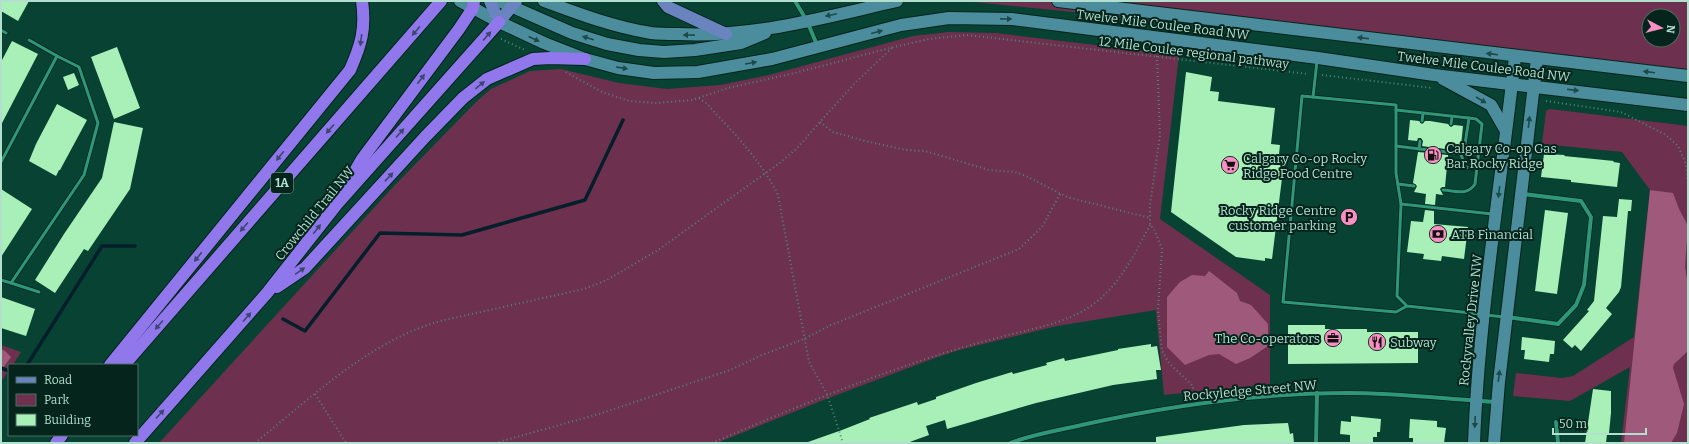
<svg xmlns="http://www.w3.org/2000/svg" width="1689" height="444" font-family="Bitter,serif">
	<rect width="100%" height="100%" fill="#084233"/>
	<g fill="#6e304f" fill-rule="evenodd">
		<path d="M 964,1 L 1688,1 L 1688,74 ZM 1649,16 L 1673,16 L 1673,40 L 1649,40 Z"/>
		<polygon points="949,32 996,33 1179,55 1160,219 1270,295 1270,384 1164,395 1156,310 1057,326 959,350 935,358 826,399 717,443 159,443 394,186 476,102 491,89 530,71 561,69 619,83 667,89 720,85 769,75 913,36"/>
		<polygon points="1550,109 1688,126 1688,443 1621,443 1630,367 1570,401 1513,396 1516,373 1562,378 1573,376 1634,337 1650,190 1622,152 1542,144 1546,111"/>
		<polygon points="1,345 21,352 13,365 9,365 9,370 1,382"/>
	</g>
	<g fill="#9f5a7b">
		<polygon points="1650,190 1673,193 1679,209 1688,226 1685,267 1688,286 1688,351 1674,364 1673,368 1684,404 1677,433 1671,443 1624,443"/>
		<polygon points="1209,271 1237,293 1240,301 1251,305 1268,324 1268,346 1250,358 1236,364 1219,354 1209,355 1185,365 1167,347 1167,297 1180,282 1192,275 1205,276"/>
		<polygon points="1,349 5,351 11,357 1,371"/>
	</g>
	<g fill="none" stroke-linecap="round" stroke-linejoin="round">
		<g stroke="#041f2b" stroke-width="3.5">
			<polyline points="283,319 305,331 380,233 462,235 585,200 623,120"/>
			<polyline points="27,365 102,246 135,246"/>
			<polyline points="1,368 9,371"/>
		</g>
	</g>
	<g fill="#a9f0b8">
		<polygon points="1,1 29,1 18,21 1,11"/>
		<polygon points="12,41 38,54 1,125 1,62"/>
		<polygon points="117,47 140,108 114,119 91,57"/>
		<polygon points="1186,72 1212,77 1210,91 1219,92 1218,101 1275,108 1271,144 1280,145 1279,154 1285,154 1272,259 1265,258 1265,261 1236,257 1171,212"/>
		<polygon points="74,73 79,85 68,90 63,77"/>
		<polygon points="57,104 87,120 60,170 59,170 56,176 29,161 36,144"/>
		<polygon points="1410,120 1419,121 1422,124 1425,121 1430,121 1448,124 1451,127 1454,125 1463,126 1461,146 1452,145 1451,143 1448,142 1445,149 1438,148 1436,150 1438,154 1448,155 1445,187 1442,187 1440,189 1443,195 1436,194 1435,205 1425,204 1426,194 1414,192 1417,186 1413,183 1418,152 1429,153 1431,150 1429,147 1422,146 1423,141 1421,138 1418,138 1417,141 1408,140"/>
		<polygon points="114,122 143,128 130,189 88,251 84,249 55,293 35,280 64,234 102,178"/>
		<polygon points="1544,154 1565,155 1564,156 1614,161 1613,162 1620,163 1617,187 1571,182 1571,180 1541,177"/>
		<polygon points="1,189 32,209 1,257"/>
		<polygon points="1619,199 1632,200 1631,211 1628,211 1621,287 1619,292 1606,308 1612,314 1581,351 1575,345 1572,348 1563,340 1589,311 1587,310 1594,301 1603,216 1617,217"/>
		<polygon points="1425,210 1434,211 1434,224 1468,227 1464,259 1442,256 1441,261 1423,259 1424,254 1407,252 1411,221 1423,222"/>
		<polygon points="1545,210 1568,213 1557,294 1535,291"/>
		<polygon points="1,297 35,309 26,336 1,328"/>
		<polygon points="1288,325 1325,325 1325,329 1367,329 1367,332 1418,332 1418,363 1288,364"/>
		<polygon points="1522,337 1555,341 1554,354 1550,354 1549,362 1524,359 1525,350 1521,350"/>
		<polygon points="1151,344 1151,347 1157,346 1161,370 1156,370 1157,379 1113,385 1036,403 947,429 945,420 926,426 929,435 907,443 809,443 808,442 842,430 870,419 869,418 917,402 918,405 936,399 936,397 976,383 1012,372 1013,374 1047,365 1046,363 1064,358 1065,361 1118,350 1118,349"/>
		<polygon points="1593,389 1611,391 1611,413 1609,433 1607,434 1606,443 1585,443"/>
		<polygon points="1351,416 1381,419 1380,432 1377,432 1377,437 1373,437 1373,443 1350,443 1350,435 1340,434 1341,421 1351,422"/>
		<polygon points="1410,419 1437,421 1437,427 1446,428 1444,443 1413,443 1413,438 1409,438"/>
		<polygon points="1288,423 1290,434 1293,433 1294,443 1156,443 1156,437 1244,425"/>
	</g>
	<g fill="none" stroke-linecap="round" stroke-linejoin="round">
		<defs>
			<g id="lane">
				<polyline points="1,30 6,33"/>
				<polyline points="29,40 57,56"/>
				<polyline points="1313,97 1317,61"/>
				<polyline points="1396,110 1469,118 1464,151 1461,154 1439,151"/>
				<polyline points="1422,121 1423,114"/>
				<polyline points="1451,124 1452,117"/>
				<polyline points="1396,146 1428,150"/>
				<polyline points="1419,149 1420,141"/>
				<polyline points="1448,152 1449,145"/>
				<polyline points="1461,154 1465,167 1477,169"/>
				<polyline points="1,162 57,56 79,67 98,123 84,175 11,283 1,280"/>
				<polyline points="1398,184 1414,186"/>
				<path d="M 1443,190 C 1457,191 1467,196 1475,184 L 1482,124 L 1476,119 L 1469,118"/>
				<polyline points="1401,204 1492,214"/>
				<polyline points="11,283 39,292"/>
				<polyline points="1407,306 1396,312 1283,302 1302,96 1396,105 1396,173 1401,204 1397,296 1407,306 1480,314"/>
				<polyline points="1486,315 1504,317"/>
			</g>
			<g id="street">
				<polyline points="795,1 807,21 817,45"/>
				<polyline points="1507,317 1558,324 1576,305 1584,285 1591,217 1581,201 1523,194"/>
				<polyline points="1556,422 1558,443"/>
				<path d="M 1010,443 C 1034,434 1061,430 1086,424 C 1172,405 1260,393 1348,393 C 1397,393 1446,399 1496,402"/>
				<polyline points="1316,443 1317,393"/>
			</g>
			<g id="secondary">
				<polyline points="460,1 499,22 544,43 585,59 618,68 654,73 698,72 772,59 901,25 949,18 1012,19 1318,58 1434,75 1688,105"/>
				<polyline points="499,1 572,33 607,44 639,50 664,52 695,50 741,43 765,33"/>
				<path d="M 544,1 C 579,14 614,27 651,33 C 660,34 669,34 678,34 C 753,38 825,17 897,1"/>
				<polyline points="1058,1 1688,76"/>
				<polyline points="1443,79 1491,105 1506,131"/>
				<path d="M 1474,443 C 1479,313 1501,185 1515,57"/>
				<polyline points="1494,443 1499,382 1537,59"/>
			</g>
			<g id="primary">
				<polyline points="490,1 499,22 516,1"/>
				<polyline points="663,1 668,7 726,34"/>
			</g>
			<g id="highway">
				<polyline points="347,185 362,159 459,29 473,8 474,1"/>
				<polyline points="277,287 305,268 425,137 463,98 487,79 533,59 550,58 585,59"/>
				<path d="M 110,365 L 350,70 C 361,45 366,29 362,1"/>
				<polyline points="124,365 441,1"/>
				<polyline points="56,443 62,435"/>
				<polyline points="135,443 267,293 337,204 499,22"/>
			</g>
		</defs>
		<use href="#lane" stroke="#05251c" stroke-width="4.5"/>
		<use href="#street" stroke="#05251c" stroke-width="5.5"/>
		<use href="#secondary" stroke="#05251c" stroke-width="14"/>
		<use href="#primary" stroke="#05251c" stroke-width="14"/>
		<use href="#highway" stroke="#05251c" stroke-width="14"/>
		<g stroke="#508575" stroke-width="2" stroke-dasharray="1 3" stroke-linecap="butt">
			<polyline points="501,39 525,50"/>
			<polyline points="1157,56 1160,135 1150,205 1150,225 1154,229 1162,249 1158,310 1162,351 1169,363 1193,386 1193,397"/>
			<polyline points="566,72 602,92 629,101 656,103 692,100 728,88 795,73 894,47 929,39 967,35 1308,74"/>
			<polyline points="1322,75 1433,88"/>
			<path d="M 699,98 L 706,103 C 732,131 761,160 778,195 L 809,362 L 827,394 L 843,443"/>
			<polyline points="1546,101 1621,112 1666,135 1678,146 1686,164 1688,184"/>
			<polyline points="820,122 833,132 865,141 906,150 925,151 989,170 1015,172 1026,176 1067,197 1150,218"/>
			<polyline points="315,394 346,443"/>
			<path d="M 255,443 C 312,397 368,342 440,321 L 584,289 L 607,280 L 658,250 L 781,162 L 796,149 L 853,85 L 893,47"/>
			<polyline points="495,443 599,414 730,370 762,355 804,339 831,325 1019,249 1042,227 1060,194"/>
			<path d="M 712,443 C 782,413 853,383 926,359 C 952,350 978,343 1004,336 C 1036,328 1068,323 1095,303 C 1121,283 1135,253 1150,225"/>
		</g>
		<use href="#lane" stroke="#2e9679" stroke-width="3"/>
		<use href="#street" stroke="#2e9679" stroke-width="4"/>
		<use href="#secondary" stroke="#4b8d9c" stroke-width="12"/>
		<use href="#primary" stroke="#6984be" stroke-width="12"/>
		<use href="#highway" stroke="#9078ec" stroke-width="12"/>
	</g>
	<defs><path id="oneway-solid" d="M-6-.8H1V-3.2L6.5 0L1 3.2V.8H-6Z"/></defs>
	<g fill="#1e4949">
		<use href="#oneway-solid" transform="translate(831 15) rotate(168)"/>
		<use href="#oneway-solid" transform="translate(1006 19) rotate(1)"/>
		<use href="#oneway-solid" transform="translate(877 32) rotate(-15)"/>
		<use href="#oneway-solid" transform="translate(689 35) rotate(-179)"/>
		<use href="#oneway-solid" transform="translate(588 38) rotate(-163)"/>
		<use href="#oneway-solid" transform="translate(1363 38) rotate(-173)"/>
		<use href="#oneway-solid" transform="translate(534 39) rotate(25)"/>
		<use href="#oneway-solid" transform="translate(1492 54) rotate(-173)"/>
		<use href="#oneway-solid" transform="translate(751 63) rotate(-10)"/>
		<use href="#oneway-solid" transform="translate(622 68) rotate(9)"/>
		<use href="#oneway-solid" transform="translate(1649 72) rotate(-173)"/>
		<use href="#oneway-solid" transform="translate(1573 90) rotate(7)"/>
		<use href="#oneway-solid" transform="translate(1481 100) rotate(31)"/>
		<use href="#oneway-solid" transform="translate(1529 122) rotate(-83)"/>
		<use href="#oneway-solid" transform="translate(1499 192) rotate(97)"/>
		<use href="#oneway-solid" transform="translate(1499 376) rotate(-83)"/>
		<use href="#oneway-solid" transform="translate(1475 422) rotate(92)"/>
	</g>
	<g fill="#3d466f">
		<use href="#oneway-solid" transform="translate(416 31) rotate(131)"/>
		<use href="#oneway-solid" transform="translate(487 36) rotate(-48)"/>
		<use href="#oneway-solid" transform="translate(361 40) rotate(97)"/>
		<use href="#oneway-solid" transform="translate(421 79) rotate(-53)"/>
		<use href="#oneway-solid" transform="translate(480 85) rotate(-39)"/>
		<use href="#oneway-solid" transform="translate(330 129) rotate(131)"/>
		<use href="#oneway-solid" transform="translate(400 133) rotate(-48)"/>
		<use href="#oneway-solid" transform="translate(280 156) rotate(129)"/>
		<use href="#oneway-solid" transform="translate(389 177) rotate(-47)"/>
		<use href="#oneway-solid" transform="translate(244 227) rotate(131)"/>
		<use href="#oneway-solid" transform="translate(317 229) rotate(-52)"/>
		<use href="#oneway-solid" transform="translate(198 257) rotate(129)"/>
		<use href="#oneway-solid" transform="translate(300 271) rotate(-35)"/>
		<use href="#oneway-solid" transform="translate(247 317) rotate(-48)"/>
		<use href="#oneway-solid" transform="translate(159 325) rotate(131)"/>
		<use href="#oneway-solid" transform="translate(160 414) rotate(-48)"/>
	</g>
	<defs>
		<symbol id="fuel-disc" viewBox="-11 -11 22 22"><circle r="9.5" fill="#fb8fc3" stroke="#05251c"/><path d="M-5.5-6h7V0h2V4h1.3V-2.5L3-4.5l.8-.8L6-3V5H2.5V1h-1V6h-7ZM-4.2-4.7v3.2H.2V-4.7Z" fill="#111"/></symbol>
		<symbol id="supermarket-disc" viewBox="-11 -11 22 22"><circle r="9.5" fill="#fb8fc3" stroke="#05251c"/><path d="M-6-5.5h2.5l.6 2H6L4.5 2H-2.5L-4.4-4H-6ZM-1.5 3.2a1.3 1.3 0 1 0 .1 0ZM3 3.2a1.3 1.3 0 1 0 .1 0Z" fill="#111"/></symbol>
		<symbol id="parking-disc" viewBox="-11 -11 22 22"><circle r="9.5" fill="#fb8fc3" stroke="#05251c"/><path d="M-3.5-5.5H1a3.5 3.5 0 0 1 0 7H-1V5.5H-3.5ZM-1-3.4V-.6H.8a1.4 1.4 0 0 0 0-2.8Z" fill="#111"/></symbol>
		<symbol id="bank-disc" viewBox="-11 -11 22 22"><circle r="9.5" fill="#fb8fc3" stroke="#05251c"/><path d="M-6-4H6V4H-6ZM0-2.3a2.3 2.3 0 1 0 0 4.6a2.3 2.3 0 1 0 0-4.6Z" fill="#111"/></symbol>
		<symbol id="office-disc" viewBox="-11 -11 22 22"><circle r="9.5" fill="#fb8fc3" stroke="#05251c"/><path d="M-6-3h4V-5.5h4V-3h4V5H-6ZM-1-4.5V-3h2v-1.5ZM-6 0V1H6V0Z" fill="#111"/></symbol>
		<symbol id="restaurant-disc" viewBox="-11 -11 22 22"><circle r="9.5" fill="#fb8fc3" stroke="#05251c"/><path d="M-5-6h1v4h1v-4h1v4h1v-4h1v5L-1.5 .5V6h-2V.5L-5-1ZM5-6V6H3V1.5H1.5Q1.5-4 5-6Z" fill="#111"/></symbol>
	</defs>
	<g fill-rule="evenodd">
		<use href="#fuel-disc" x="1423" y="145" width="20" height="20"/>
		<use href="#supermarket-disc" x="1220" y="155" width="20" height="20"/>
		<use href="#parking-disc" x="1339" y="207" width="20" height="20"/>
		<use href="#bank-disc" x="1428" y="224" width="20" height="20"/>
		<use href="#office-disc" x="1323" y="328" width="20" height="20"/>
		<use href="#restaurant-disc" x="1367" y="332" width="20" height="20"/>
	</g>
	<g text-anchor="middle" stroke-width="4" stroke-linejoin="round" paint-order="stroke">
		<rect fill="#05251c" stroke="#7ea799" stroke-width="1" x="271" y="173" width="22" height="20" rx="3"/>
		<g font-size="12" font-weight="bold" fill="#b2dfce">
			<text x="282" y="187">1A</text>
		</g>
		<g font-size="13" fill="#b2dfce" stroke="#05251c">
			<text transform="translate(1163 24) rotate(7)" y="5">Twelve Mile Coulee Road NW</text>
			<text transform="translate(1194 52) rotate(7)" y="5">12 Mile Coulee regional pathway</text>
			<text transform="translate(1484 66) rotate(7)" y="5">Twelve Mile Coulee Road NW</text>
			<text transform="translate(314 213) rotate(-51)" y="5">Crowchild Trail NW</text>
			<text transform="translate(1470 320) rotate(-84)" y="5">Rockyvalley Drive NW</text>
			<text transform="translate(1250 390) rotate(-5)" y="5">Rockyledge Street NW</text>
		</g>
		<g font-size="13" fill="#b2dfce" stroke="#05251c" text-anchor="start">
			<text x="1446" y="153">Calgary Co-op Gas<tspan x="1446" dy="15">Bar Rocky Ridge</tspan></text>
			<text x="1243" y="163">Calgary Co-op Rocky<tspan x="1243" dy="15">Ridge Food Centre</tspan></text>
			<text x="1336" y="215" text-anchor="end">Rocky Ridge Centre<tspan x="1336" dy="15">customer parking</tspan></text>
			<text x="1451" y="239">ATB Financial</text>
			<text x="1320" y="343" text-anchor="end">The Co-operators</text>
			<text x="1390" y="347">Subway</text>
		</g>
	</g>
	<rect width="1689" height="444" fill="none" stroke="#b2dfce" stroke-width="4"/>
	<rect x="8" y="364" width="130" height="72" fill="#05251c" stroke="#4a6f63"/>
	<rect x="16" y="377" width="20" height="6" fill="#6984be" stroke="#4a6f63"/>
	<text x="44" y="384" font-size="12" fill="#b2dfce">Road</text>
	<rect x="16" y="394" width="20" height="12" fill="#6e304f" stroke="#4a6f63"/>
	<text x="44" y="404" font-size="12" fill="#b2dfce">Park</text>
	<rect x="16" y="414" width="20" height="12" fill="#a9f0b8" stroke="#4a6f63"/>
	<text x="44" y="424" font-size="12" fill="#b2dfce">Building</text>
	<g transform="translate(1661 28) rotate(97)"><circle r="19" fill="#05251c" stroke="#4a6f63"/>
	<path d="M0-3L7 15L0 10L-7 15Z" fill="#fb8fc3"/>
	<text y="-6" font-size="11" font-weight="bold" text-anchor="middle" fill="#b2dfce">N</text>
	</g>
	<path d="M1553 428v6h93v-6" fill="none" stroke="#b2dfce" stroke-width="2"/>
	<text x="1559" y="428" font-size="12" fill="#b2dfce" stroke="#05251c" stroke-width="3" paint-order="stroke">50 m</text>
</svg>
